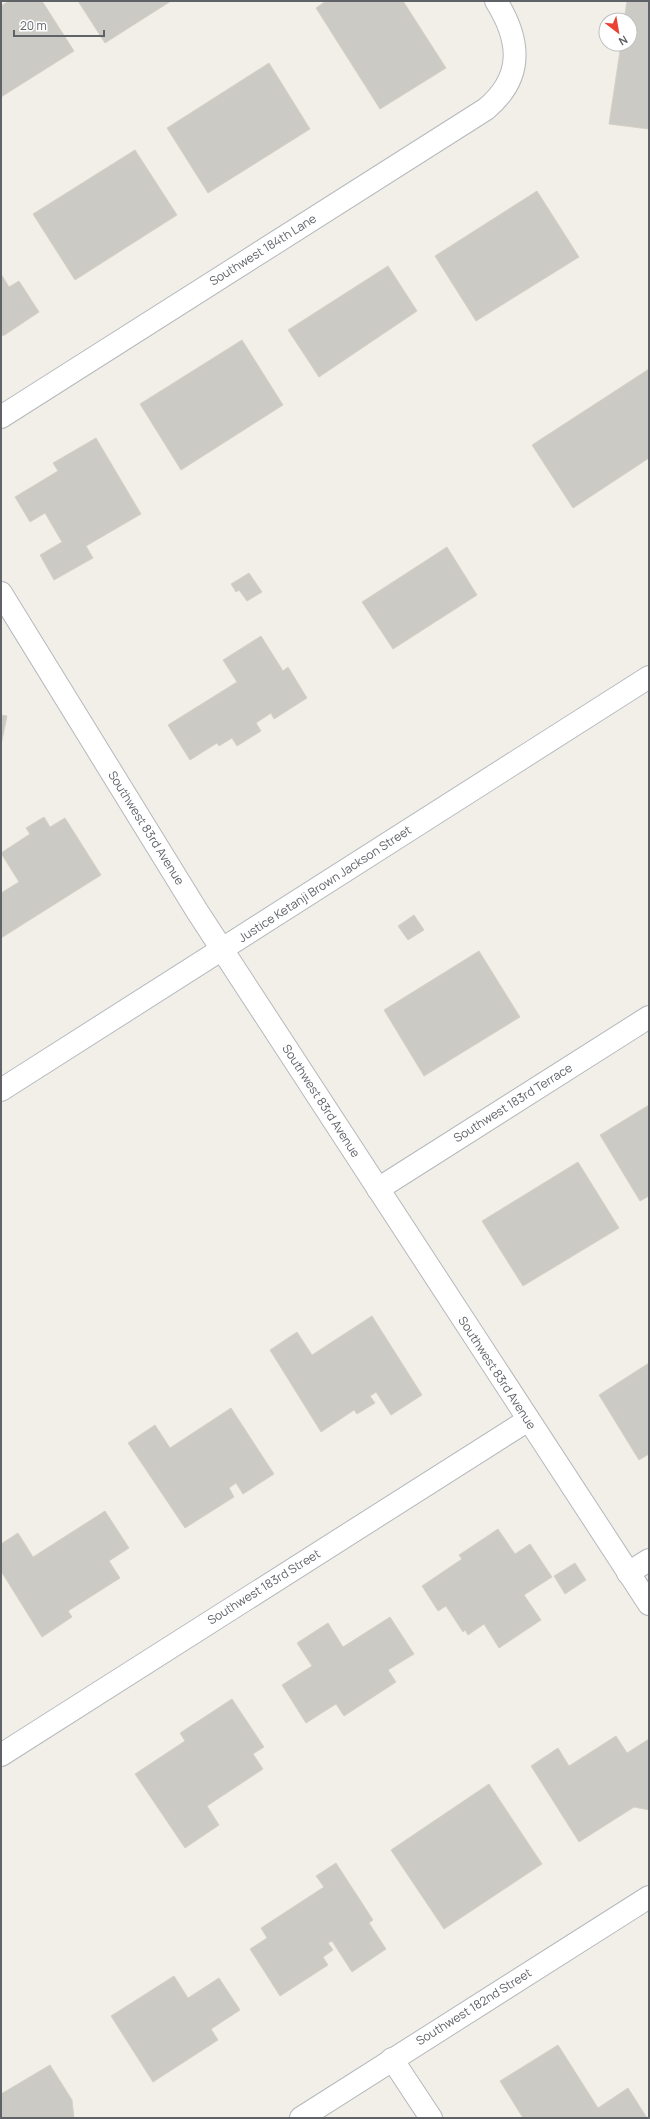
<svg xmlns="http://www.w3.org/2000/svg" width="650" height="2119" font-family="Manrope,sans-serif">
	<rect width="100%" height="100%" fill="#f1efe8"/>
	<g fill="#cccac5" stroke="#d6d1c6">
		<polygon points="9,1 42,1 74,51 1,97 1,6"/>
		<polygon points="78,1 171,1 105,43"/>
		<polygon points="326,1 403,1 446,68 380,109 316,8"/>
		<polygon points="627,1 649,1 649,129 609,124 621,44 630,44 630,20 624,20"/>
		<polygon points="269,63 310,129 208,193 167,128"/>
		<polygon points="135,150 177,215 75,280 33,214"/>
		<polygon points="537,191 579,257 476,321 435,256"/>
		<polygon points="388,266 417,311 319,377 288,330"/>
		<polygon points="1,274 9,287 19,281 39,312 3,336 1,332"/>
		<polygon points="242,340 283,405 181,470 140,404"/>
		<polygon points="649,369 649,458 573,508 532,445"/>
		<polygon points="96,438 141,514 86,546 93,558 54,580 40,555 62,542 45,513 30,522 15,497 58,471 53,463"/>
		<polygon points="447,547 477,595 393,649 362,602"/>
		<polygon points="249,573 262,592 247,601 239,590 236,592 231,584"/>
		<polygon points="261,636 283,671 288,667 307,698 274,719 271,713 256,723 261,731 237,746 232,738 219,746 217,743 190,760 168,725 237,682 223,660"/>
		<polygon points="1,715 7,716 1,745"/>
		<polygon points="44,817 50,827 65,818 101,875 1,938 1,893 19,882 1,853 30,834 26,828"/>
		<polygon points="414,915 424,930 408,940 398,926"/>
		<polygon points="479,951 520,1017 424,1076 384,1010"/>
		<polygon points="649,1105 649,1196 640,1201 600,1135"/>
		<polygon points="578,1162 619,1228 523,1286 482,1221"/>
		<polygon points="372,1316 422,1395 391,1415 376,1392 370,1396 375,1403 357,1414 354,1410 321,1432 270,1350 297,1332 312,1355"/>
		<polygon points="649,1363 649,1454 639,1460 599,1395"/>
		<polygon points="231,1408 274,1474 243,1494 236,1483 229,1488 234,1497 185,1528 128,1443 155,1425 170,1448"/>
		<polygon points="105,1511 129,1548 109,1561 120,1578 68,1611 72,1617 42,1637 1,1571 1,1544 18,1533 33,1557"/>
		<polygon points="498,1529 515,1554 530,1544 552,1577 524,1595 541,1620 499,1648 484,1624 468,1635 465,1630 463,1632 446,1606 438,1611 422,1586 462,1559 459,1555"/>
		<polygon points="575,1563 586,1580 565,1594 554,1576"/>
		<polygon points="390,1617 414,1654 388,1670 396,1682 344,1716 336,1704 306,1723 282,1685 312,1666 297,1643 328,1623 343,1647"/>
		<polygon points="232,1699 264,1747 253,1754 263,1769 207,1806 219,1825 185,1848 135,1774 185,1741 180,1733"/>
		<polygon points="616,1736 627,1753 649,1739 649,1810 634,1807 579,1842 531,1766 558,1748 569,1766"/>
		<polygon points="489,1784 542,1864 444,1929 391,1850"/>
		<polygon points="336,1863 373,1920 369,1923 386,1949 352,1972 332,1941 328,1943 333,1950 323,1957 328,1965 280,1996 250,1949 267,1938 261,1928 324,1887 316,1876"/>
		<polygon points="174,1976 188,1998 219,1978 240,2010 211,2029 218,2040 153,2082 111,2016"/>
		<polygon points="558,2045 598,2108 628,2088 647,2118 523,2118 500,2081"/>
		<polygon points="50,2065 72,2100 74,2118 1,2118 1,2094"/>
	</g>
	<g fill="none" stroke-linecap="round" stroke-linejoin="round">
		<defs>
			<g id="minor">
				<path d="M 1,417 L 486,109 C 524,77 521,41 496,1"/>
				<polyline points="1,593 197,911 649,1604"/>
				<polyline points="378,1189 649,1017"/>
				<polyline points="628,1573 649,1560"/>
				<polyline points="1,1755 528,1420"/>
				<polyline points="392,2059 431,2118"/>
				<polyline points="301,2118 649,1897"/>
			</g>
			<polyline id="secondary" points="1,1090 649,677"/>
		</defs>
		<use href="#minor" stroke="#b5b8bc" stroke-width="24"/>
		<use href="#secondary" stroke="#b6babf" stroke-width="24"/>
		<use href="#minor" stroke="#fff" stroke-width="22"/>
		<use href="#secondary" stroke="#fff" stroke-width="22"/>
	</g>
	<g text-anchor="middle" stroke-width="3" stroke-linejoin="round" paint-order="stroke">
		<g font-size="12" fill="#5f6368" stroke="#fff">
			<text transform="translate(263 250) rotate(-32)" y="4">Southwest 184th Lane</text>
			<text transform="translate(146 828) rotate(58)" y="4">Southwest 83rd Avenue</text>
			<text transform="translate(325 884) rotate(-33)" y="4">Justice Ketanji Brown Jackson Street</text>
			<text transform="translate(321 1101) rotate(57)" y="4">Southwest 83rd Avenue</text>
			<text transform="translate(513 1103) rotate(-32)" y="4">Southwest 183rd Terrace</text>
			<text transform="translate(497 1373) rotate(57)" y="4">Southwest 83rd Avenue</text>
			<text transform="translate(264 1587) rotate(-32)" y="4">Southwest 183rd Street</text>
			<text transform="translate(474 2007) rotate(-32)" y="4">Southwest 182nd Street</text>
		</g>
	</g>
	<rect width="650" height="2119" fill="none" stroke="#5f6368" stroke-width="4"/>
	<g transform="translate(618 32) rotate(149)"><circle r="19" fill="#ffffff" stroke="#bfc1c3"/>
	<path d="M0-3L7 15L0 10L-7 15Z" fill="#ea4335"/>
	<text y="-6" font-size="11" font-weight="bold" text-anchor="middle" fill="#5f6368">N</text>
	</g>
	<path d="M14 30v6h90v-6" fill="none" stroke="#5f6368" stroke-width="2"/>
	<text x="20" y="30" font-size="12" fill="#5f6368" stroke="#ffffff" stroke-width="3" paint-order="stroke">20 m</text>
</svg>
